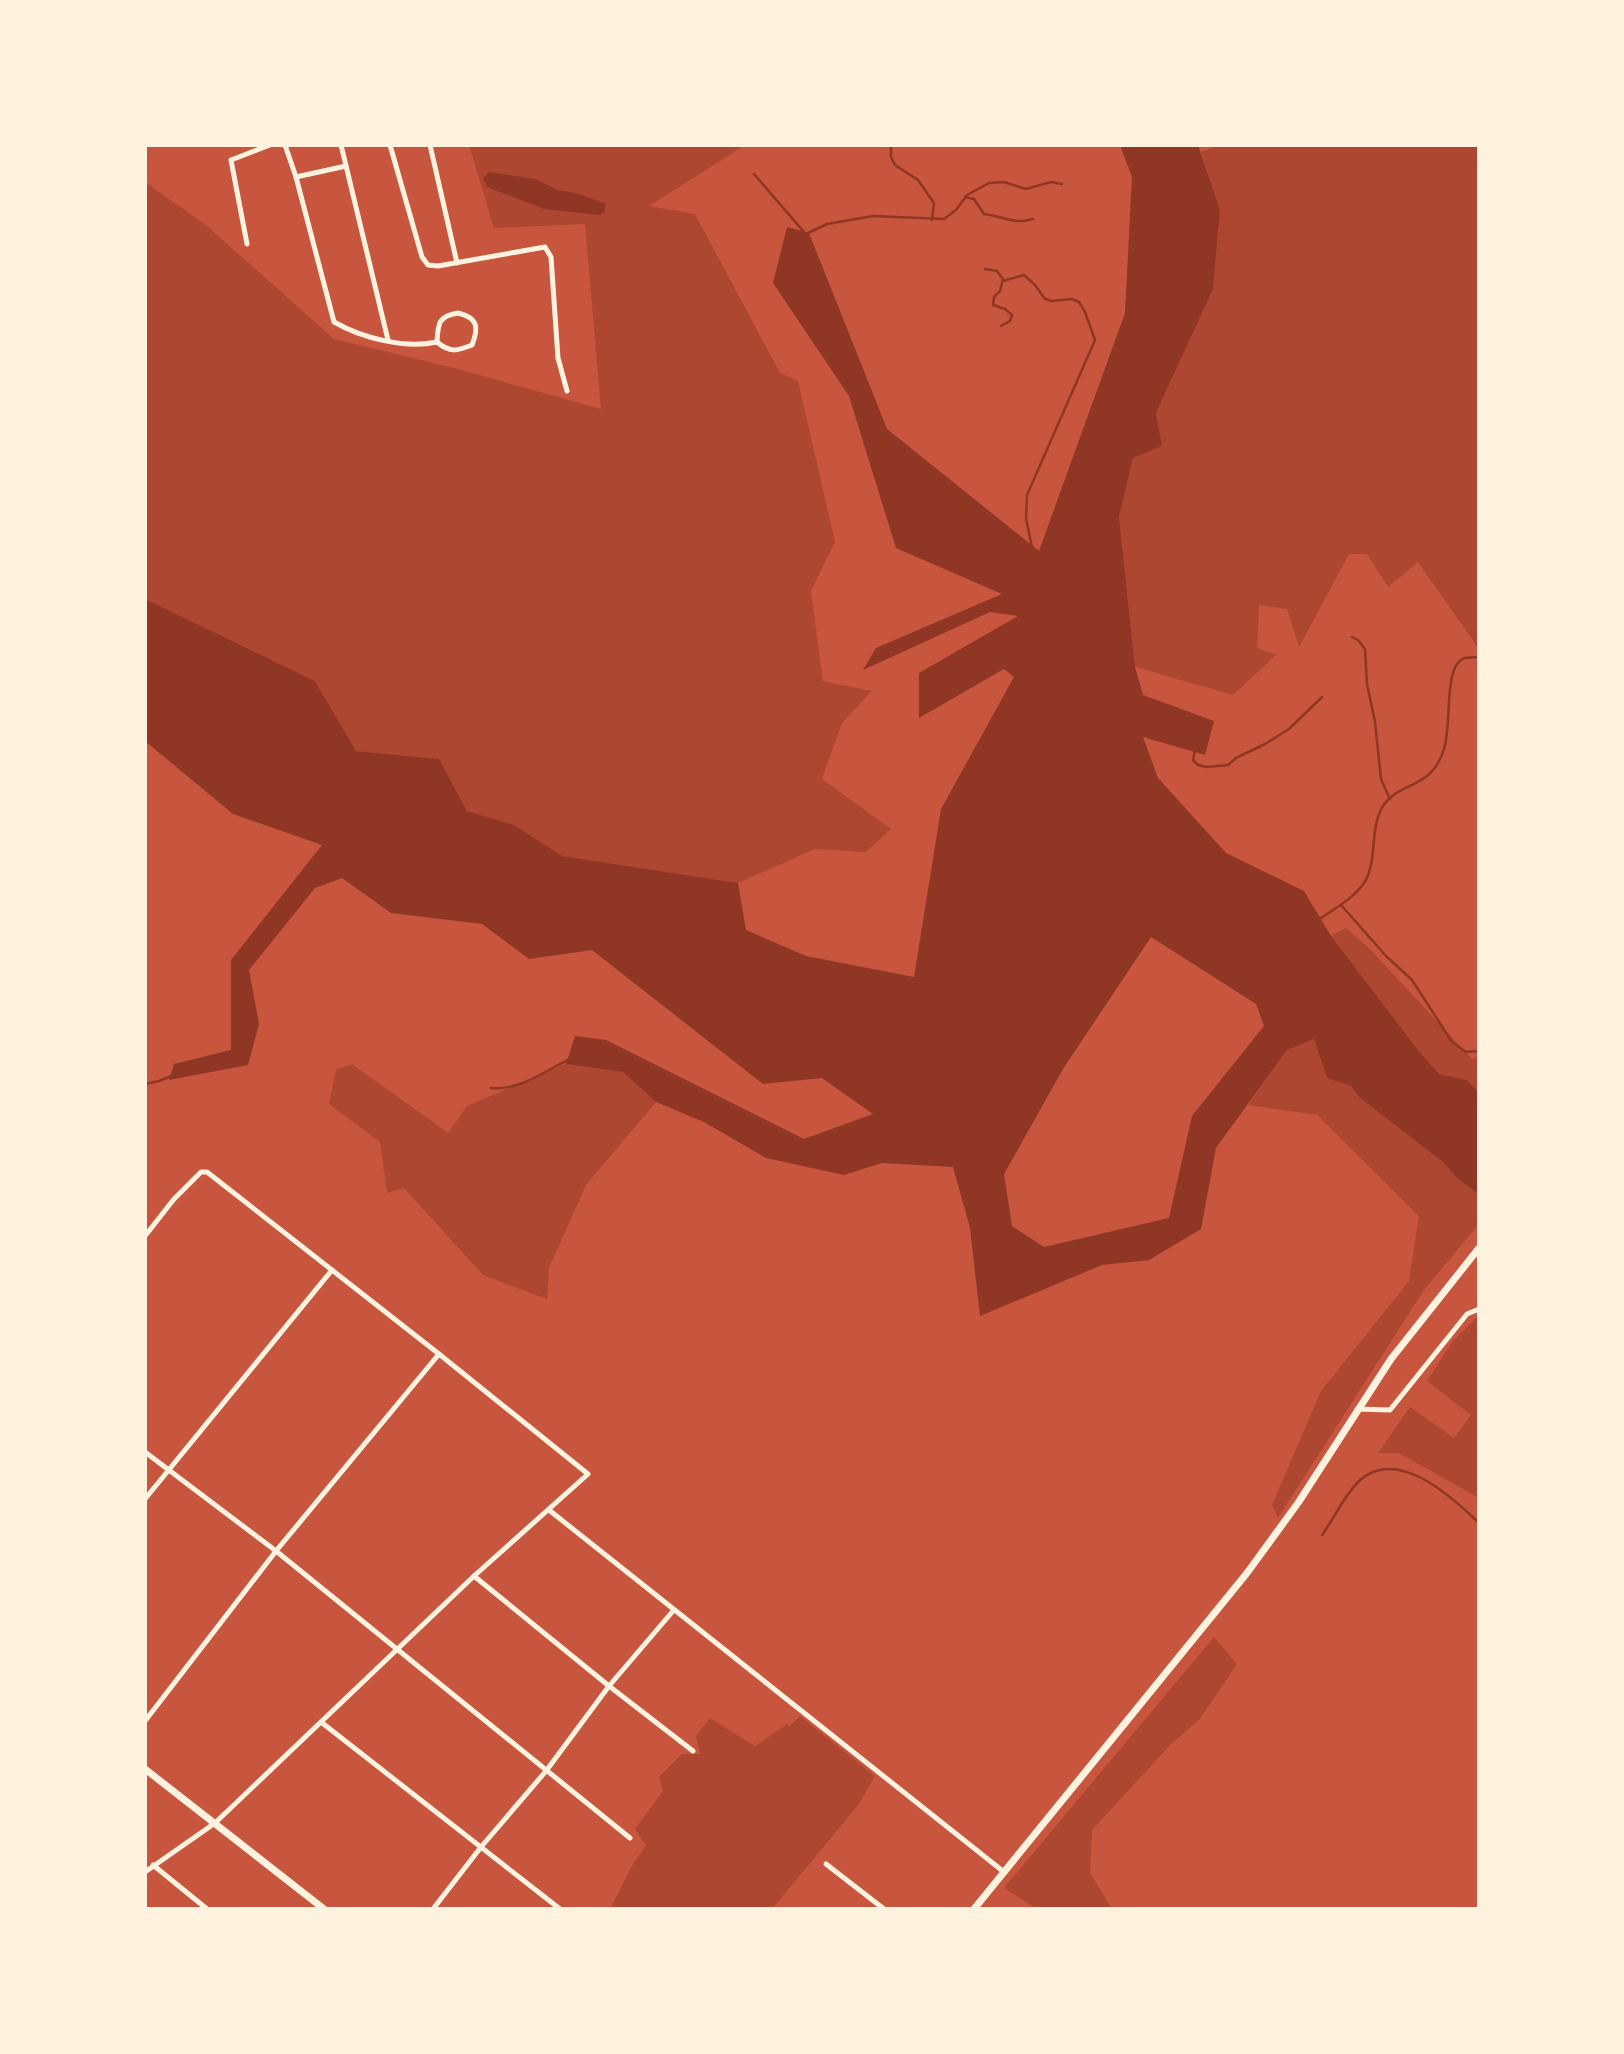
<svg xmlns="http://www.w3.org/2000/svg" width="1624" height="2054" font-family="'Work Sans',sans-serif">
	<rect width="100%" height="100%" fill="#c8553d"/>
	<g fill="#ae4732">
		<polygon points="469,145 745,145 649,206 695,214 780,373 798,381 835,542 811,591 823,681 872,691 842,723 822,779 891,829 866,852 815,849 738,883 561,856 514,825 467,811 439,759 356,751 315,681 145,599 145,182 207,226 334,339 458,369 601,409 585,224 494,228"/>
		<polygon points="1220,145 1479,145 1479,649 1418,562 1388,587 1367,554 1349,554 1299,647 1287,609 1259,605 1257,648 1276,655 1233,695 1135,667 1119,517 1133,458 1162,446 1156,413 1213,289 1220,210 1201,152"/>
		<polygon points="1346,928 1370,949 1472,1059 1479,1056 1479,1093 1467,1080 1439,1074 1416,1049 1331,936"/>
		<polygon points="1314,1039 1327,1078 1351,1086 1360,1098 1443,1162 1458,1179 1479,1194 1479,1224 1424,1290 1278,1518 1272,1505 1321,1391 1409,1281 1419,1216 1317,1115 1248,1105 1287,1050"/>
		<polygon points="352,1064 448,1133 467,1106 566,1064 623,1072 656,1102 586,1185 549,1268 547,1299 483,1275 404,1188 387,1193 380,1142 329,1104 336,1070"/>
		<polygon points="1476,1318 1479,1318 1479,1498 1399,1453 1378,1453 1410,1407 1454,1438 1471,1415 1427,1381 1453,1341"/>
		<polygon points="1214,1637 1237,1664 1199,1720 1172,1743 1092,1830 1090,1873 1112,1909 1037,1909 1004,1888"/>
		<polygon points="800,1716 875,1776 859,1804 772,1909 610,1909 633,1864 646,1845 635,1829 663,1791 659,1777 682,1754 700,1754 696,1736 710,1718 755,1746 787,1724 790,1726"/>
	</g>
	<g fill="#8f3625" fill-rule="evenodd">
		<path d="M 1120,145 L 1198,145 L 1220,210 L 1213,289 L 1156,413 L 1162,446 L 1133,458 L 1119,517 L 1135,667 L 1143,695 L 1214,721 L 1205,755 L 1143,737 L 1158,778 L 1226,853 L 1304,891 L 1331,936 L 1417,1049 L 1439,1074 L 1467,1080 L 1479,1093 L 1479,1194 L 1458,1179 L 1443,1162 L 1360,1098 L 1351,1086 L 1327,1078 L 1314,1039 L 1287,1050 L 1216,1148 L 1201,1229 L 1149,1260 L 1102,1265 L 980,1316 L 970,1228 L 953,1167 L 882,1163 L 844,1175 L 766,1158 L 704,1122 L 656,1102 L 623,1072 L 566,1064 L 575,1036 L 606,1040 L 804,1139 L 873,1114 L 822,1078 L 763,1084 L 592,950 L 529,959 L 482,924 L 391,913 L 342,878 L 315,888 L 249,970 L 259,1024 L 248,1065 L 169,1080 L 174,1064 L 231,1050 L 231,960 L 322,845 L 233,814 L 145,741 L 145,599 L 315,681 L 356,751 L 439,759 L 467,811 L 514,825 L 562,856 L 738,883 L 746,930 L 806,956 L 914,977 L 941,809 L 1014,677 L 1004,669 L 919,718 L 919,673 L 1018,616 L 990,612 L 863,670 L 876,648 L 1002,594 L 896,548 L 849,396 L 773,283 L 787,227 L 809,233 L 887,429 L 1039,551 L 1125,313 L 1132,177 ZM 1151,937 L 1256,1004 L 1264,1026 L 1192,1116 L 1169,1218 L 1044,1247 L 1012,1226 L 1004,1174 L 1063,1069 Z"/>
		<polygon points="489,172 535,179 558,190 579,194 604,203 606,204 604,213 599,215 544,209 487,187 483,178"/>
	</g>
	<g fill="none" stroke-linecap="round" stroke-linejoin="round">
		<g stroke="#8f3625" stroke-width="2.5">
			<polyline points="891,145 891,157 895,165 918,180 934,203 932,220"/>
			<polyline points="754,174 804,232"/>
			<path d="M 965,197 L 974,199 L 984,214 C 1002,216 1014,225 1033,219"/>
			<polyline points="808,233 827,224 873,216 944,219 956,210 967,195 989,183 1004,182 1026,189 1051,182 1062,184"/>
			<polyline points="985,269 997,271 1003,279 1000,291 994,297 993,305 1005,309 1012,315 1010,321 1001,326"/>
			<polyline points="1003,281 1024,275 1035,285 1045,299 1052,301 1072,299 1079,302 1085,312 1095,340 1027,495 1026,518 1032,548"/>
			<polyline points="1352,637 1358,640 1365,649 1367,684 1375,722 1381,779 1390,799"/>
			<polyline points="1195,750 1193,760 1198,765 1206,767 1228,765 1236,758 1265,744 1289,729 1322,697"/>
			<polyline points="1341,905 1386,956 1412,980 1452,1042 1466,1052 1479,1051"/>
			<path d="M 1318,920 C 1334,909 1353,899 1364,883 C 1378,861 1369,829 1383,806 C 1400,780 1431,791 1444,749 C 1451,724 1446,691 1454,670 C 1456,664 1459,661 1464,658 L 1479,657"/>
			<polyline points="145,1084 159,1081 174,1075"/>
			<path d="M 491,1088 C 519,1091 545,1071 568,1060"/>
			<path d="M 1322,1535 C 1335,1517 1343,1497 1359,1481 C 1397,1446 1451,1496 1479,1523"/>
		</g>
		<g stroke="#fff3e0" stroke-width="5">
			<path d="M 285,145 L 296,177 L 334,322 C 362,338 405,349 437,342"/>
			<polyline points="341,145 388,340"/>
			<polyline points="390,145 422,257 428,265 438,266 545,247 551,257 558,358 567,391"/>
			<polyline points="430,145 457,263"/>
			<polyline points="296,177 346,166"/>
			<polyline points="247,244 231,160 270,145"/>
			<path d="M 458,313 C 478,318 479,327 472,345 C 457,351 450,353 437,342 C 438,324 438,316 458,313 Z"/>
			<polyline points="145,1236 174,1199 201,1172 207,1172 439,1354 588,1474 474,1576 215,1823 145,1872"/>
			<polyline points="1357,1409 1390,1410 1467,1314 1479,1309"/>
			<polyline points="145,1452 276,1551 630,1838"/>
			<polyline points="145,1499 332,1270"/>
			<polyline points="549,1510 1004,1872"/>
			<polyline points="474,1576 609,1686 693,1751"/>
			<polyline points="145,1721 276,1551 439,1354"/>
			<polyline points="321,1722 560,1909"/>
			<polyline points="826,1864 884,1909"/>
			<polyline points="153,1865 207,1909"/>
			<polyline points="433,1909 481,1847 546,1771 609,1686 673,1611"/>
		</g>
		<g stroke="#fff3e0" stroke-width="7">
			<polyline points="145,1769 324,1909"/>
			<polyline points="974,1909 1247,1573 1298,1503 1391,1359 1479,1248"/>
		</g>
	</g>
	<rect width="1624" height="2054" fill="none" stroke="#fff3e0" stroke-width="294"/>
</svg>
